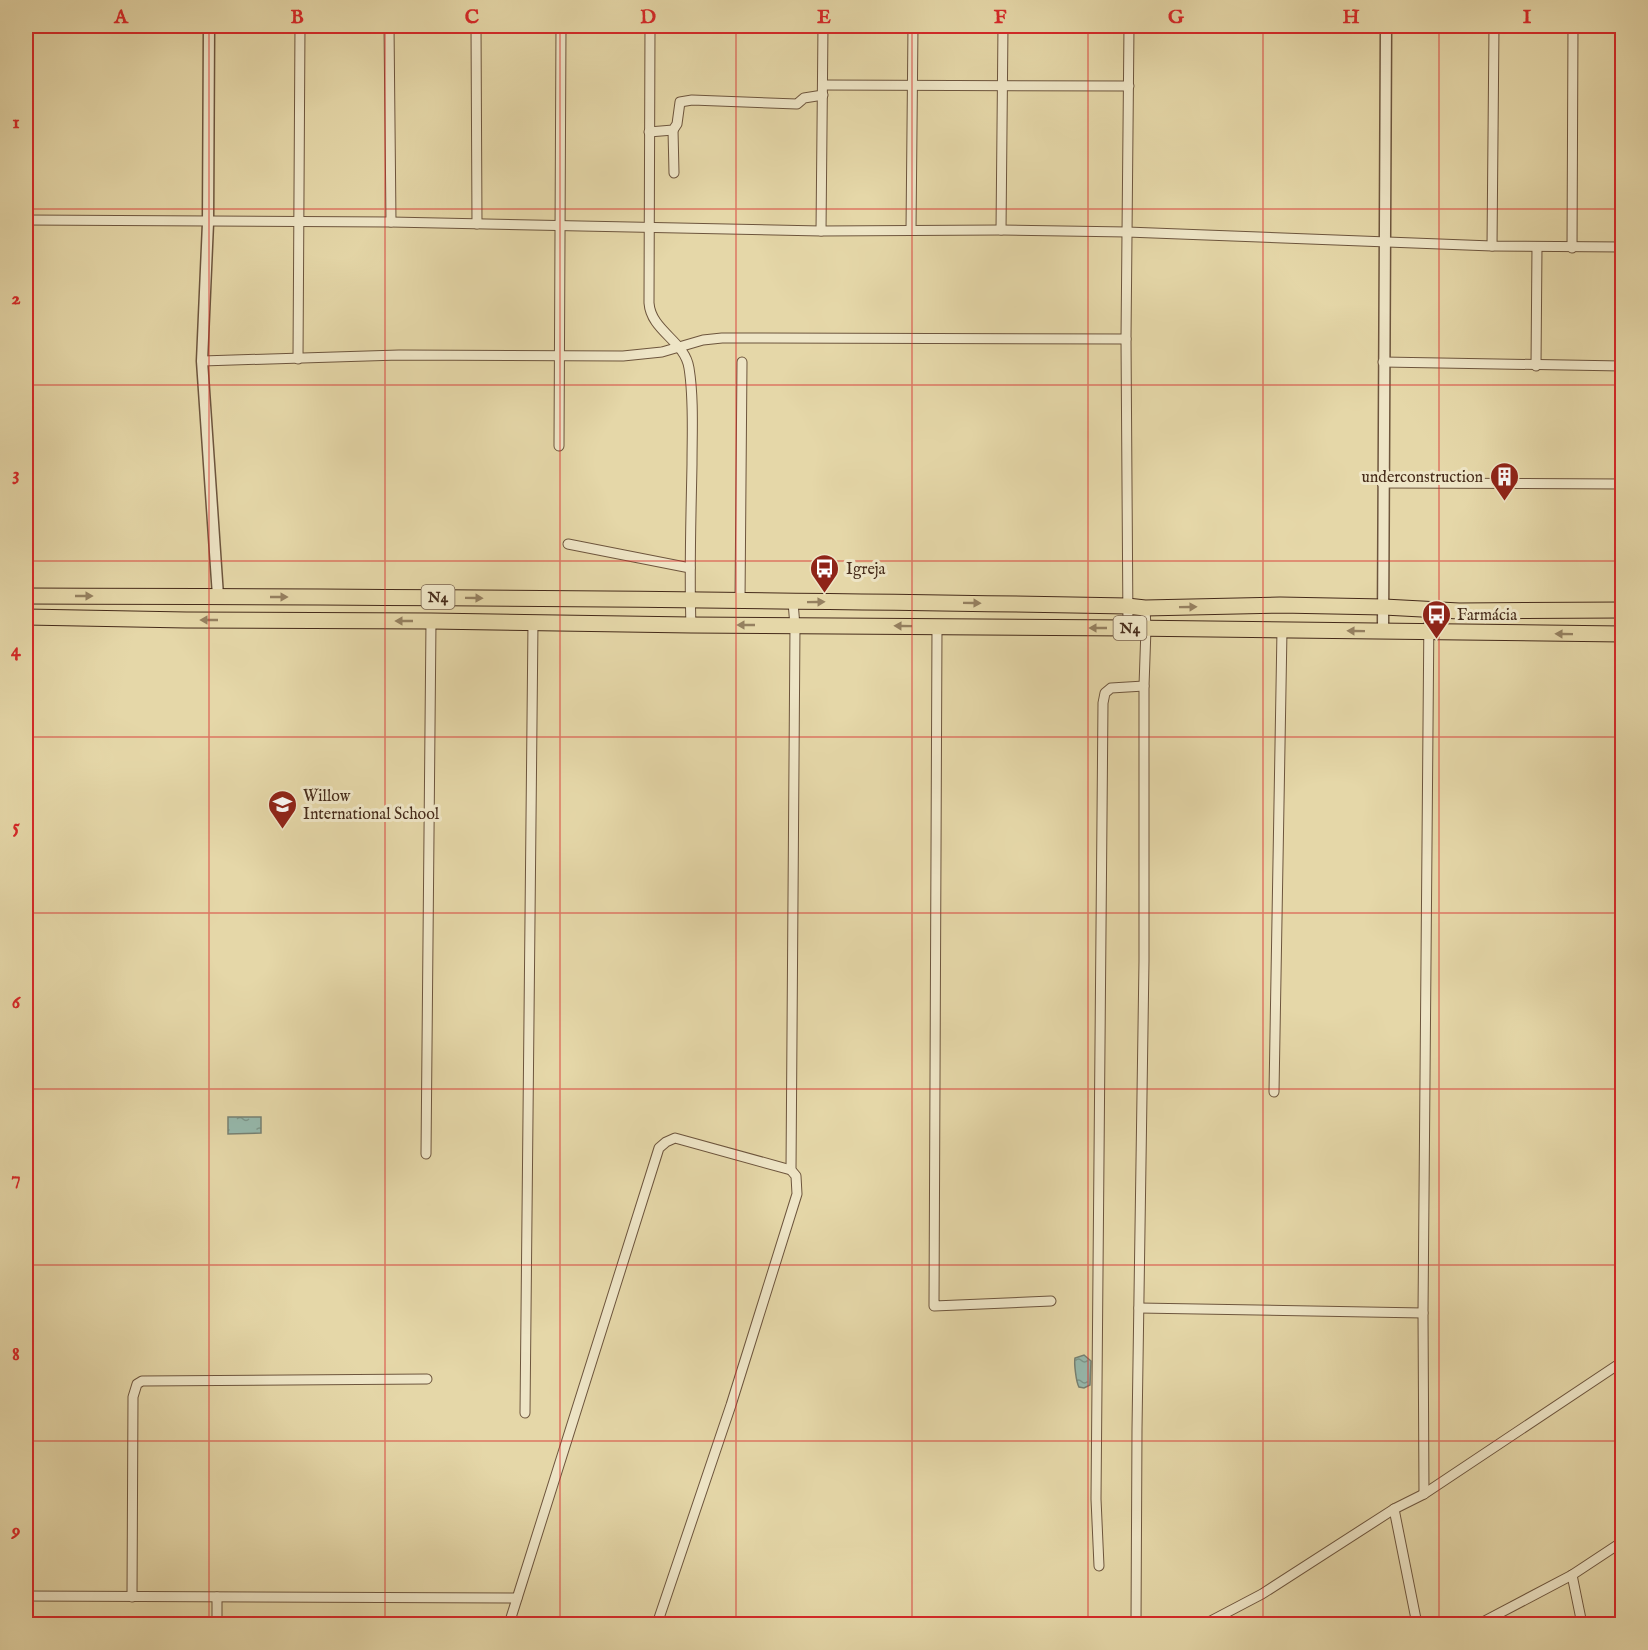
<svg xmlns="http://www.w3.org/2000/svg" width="1648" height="1650" font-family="'IM FELL English',serif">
	<defs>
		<pattern id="water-ripples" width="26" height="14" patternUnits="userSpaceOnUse" patternTransform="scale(1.5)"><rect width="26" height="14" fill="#96b9ad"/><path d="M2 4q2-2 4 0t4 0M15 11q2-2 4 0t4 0" fill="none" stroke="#7c978c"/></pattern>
	</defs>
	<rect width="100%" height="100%" fill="#e5d7a8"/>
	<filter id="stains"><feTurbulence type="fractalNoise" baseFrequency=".00333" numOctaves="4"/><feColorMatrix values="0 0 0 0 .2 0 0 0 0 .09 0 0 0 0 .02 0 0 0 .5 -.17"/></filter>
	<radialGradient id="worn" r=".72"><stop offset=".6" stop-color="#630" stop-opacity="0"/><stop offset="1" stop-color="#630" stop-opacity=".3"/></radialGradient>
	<g fill="url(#water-ripples)" stroke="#768072" stroke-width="1.5">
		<polygon points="228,1117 261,1117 261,1133 228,1134"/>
		<path d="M 1084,1355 L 1091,1361 L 1090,1385 L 1084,1388 L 1079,1387 C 1076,1382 1074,1363 1075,1358 Z"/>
	</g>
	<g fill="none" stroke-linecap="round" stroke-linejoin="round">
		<defs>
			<g id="minor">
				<polyline points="389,26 391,222"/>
				<polyline points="476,26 477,224"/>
				<path d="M 650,26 L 649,303 C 651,331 685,341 689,368 C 694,399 692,433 692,464 C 691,518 689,572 691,625"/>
				<polyline points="823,85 1129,86"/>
				<polyline points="673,130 674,173"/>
				<polyline points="649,132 673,130 677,124 680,102 692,100 797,104 804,98 823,95"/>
				<polyline points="26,220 391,222 821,231 1001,230 1127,232 1492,246 1622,247"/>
				<polyline points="911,230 913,26"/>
				<polyline points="1001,230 1003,26"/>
				<polyline points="821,231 823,26"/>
				<polyline points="1492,246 1494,26"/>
				<polyline points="1572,248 1573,26"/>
				<polyline points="298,359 300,26"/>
				<polyline points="202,361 399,355 623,356 662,352 703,340 722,338 1126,339"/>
				<polyline points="1383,362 1622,366"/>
				<polyline points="1536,366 1537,247"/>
				<polyline points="559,446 561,26"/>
				<polyline points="1382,483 1622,484"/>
				<polyline points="568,544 690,568"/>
				<polyline points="740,601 742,362"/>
				<polyline points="937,627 934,1306 1051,1301"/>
				<polyline points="1128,628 1126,339 1129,26"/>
				<polyline points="1274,1092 1282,630"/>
				<polyline points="426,1154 431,621"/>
				<polyline points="1139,1308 1423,1313"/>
				<polyline points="525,1413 533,622"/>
				<polyline points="1424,1494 1423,1313 1429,610"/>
				<polyline points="1394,1509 1417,1624"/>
				<polyline points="1099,1566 1096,1499 1103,703 1105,693 1111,688 1144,686"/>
				<polyline points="1572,1575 1582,1624"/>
				<polyline points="26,1596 517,1598"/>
				<polyline points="132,1597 133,1397 137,1384 142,1381 427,1379"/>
				<polyline points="217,1597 217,1624"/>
				<polyline points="509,1624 659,1148 666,1142 675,1138 791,1170"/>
				<polyline points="657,1624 731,1405 797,1194 796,1176 791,1170 795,626 793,602"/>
				<polyline points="1136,1624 1137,1429 1144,961 1144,686 1146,628 1145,608"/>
				<polyline points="1205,1624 1262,1594 1394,1509 1424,1494 1622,1362"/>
				<polyline points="1479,1624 1572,1575 1622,1542"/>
			</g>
			<g id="tertiary">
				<polyline points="209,26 208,223 202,361 218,596"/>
				<polyline points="1383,632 1386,26"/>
			</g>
			<g id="trunk">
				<path d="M 26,596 C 393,597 760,599 1127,606 L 1145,608 L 1280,605 L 1384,607 L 1459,611 L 1622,610"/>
				<polyline points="26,617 186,620 431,621 691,625 1128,628 1622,634"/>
			</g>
		</defs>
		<use href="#minor" stroke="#6d553d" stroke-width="11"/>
		<use href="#tertiary" stroke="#6d553d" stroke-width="13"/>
		<use href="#trunk" stroke="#452a19" stroke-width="17"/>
		<use href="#minor" stroke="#eee5c6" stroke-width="9"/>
		<use href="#tertiary" stroke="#eee5c6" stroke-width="10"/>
		<use href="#trunk" stroke="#e5d7a8" stroke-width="15"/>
	</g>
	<defs><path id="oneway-solid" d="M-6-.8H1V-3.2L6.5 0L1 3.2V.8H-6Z" transform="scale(1.5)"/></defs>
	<g fill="#958060">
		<use href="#oneway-solid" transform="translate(84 596)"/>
		<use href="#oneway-solid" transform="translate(279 597)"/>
		<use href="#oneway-solid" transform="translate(474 598) rotate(1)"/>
		<use href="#oneway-solid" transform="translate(816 602) rotate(-1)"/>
		<use href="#oneway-solid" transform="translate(972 603) rotate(1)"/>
		<use href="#oneway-solid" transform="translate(1188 607) rotate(-1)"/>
		<use href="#oneway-solid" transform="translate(209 620) rotate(-180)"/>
		<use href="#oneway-solid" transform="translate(404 621) rotate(180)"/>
		<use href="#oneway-solid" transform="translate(746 625) rotate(-180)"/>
		<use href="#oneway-solid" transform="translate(903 626) rotate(-179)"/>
		<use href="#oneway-solid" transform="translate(1098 628) rotate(180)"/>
		<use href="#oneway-solid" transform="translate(1356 631) rotate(-179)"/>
		<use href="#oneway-solid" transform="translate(1564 634) rotate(-179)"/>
	</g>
	<path fill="none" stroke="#d62828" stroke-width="1.5" stroke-opacity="0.55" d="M 209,26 L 209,1624M 385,26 L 385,1624M 560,26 L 560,1624M 736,26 L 736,1624M 912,26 L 912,1624M 1088,26 L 1088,1624M 1263,26 L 1263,1624M 1439,26 L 1439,1624M 26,209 L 1622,209M 26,385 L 1622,385M 26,561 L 1622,561M 26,737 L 1622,737M 26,913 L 1622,913M 26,1089 L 1622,1089M 26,1265 L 1622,1265M 26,1441 L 1622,1441"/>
	<defs>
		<symbol id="building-pin" viewBox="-11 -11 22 30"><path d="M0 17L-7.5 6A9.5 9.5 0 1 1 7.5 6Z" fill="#8f2418" stroke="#eee5c6"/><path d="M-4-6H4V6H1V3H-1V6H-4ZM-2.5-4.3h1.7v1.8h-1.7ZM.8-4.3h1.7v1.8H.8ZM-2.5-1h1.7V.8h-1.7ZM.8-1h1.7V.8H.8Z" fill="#fff"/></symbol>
		<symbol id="bus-pin" viewBox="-11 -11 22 30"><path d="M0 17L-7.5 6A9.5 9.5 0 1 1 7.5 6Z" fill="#8f2418" stroke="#eee5c6"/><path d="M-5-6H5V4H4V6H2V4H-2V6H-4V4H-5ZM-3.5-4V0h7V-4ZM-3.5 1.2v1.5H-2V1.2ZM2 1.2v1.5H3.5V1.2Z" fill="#fff"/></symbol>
		<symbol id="school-pin" viewBox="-11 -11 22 30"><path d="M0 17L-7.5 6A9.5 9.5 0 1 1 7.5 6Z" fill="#8f2418" stroke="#eee5c6"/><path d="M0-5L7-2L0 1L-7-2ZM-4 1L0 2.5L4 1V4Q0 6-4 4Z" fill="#fff"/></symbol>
	</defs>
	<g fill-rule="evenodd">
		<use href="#building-pin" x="1488" y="460" width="33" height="45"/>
		<use href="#bus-pin" x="808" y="552" width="33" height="45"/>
		<use href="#bus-pin" x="1420" y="598" width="33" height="45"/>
		<use href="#school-pin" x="266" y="788" width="33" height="45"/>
	</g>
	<g text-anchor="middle" stroke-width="6" stroke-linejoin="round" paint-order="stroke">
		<g fill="#eee5c6" stroke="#78624d" stroke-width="1.5">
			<rect x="421.5" y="585" width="33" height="24" rx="4.5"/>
			<rect x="1113.5" y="616" width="33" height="24" rx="4.5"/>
		</g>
		<g font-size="15" font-weight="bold" fill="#452a19">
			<text x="438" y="602">N4</text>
			<text x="1130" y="633">N4</text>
		</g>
		<g font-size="16" fill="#452a19" stroke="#eee5c6" text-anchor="start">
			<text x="1483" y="482" text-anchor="end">underconstruction</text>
			<text x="846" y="574">Igreja</text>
			<text x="1457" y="620">Farmácia</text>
			<text x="303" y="801">Willow<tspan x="303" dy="18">International School</tspan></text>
		</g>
	</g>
	<rect width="1648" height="1650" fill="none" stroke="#e5d7a8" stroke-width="66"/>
	<rect x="33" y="33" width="1582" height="1584" fill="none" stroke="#d62828" stroke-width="2"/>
	<g font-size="20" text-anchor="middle" font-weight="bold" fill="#d62828">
		<text x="121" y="23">A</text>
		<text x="297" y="23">B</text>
		<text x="472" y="23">C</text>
		<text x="648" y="23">D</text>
		<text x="824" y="23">E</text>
		<text x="1000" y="23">F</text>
		<text x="1176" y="23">G</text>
		<text x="1351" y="23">H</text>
		<text x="1527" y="23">I</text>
		<text x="16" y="128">1</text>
		<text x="16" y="304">2</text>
		<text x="16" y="480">3</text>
		<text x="16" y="656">4</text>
		<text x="16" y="832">5</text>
		<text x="16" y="1008">6</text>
		<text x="16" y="1184">7</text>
		<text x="16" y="1360">8</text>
		<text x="16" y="1536">9</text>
	</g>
	<rect width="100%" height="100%" filter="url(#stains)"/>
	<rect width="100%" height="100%" fill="url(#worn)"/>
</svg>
